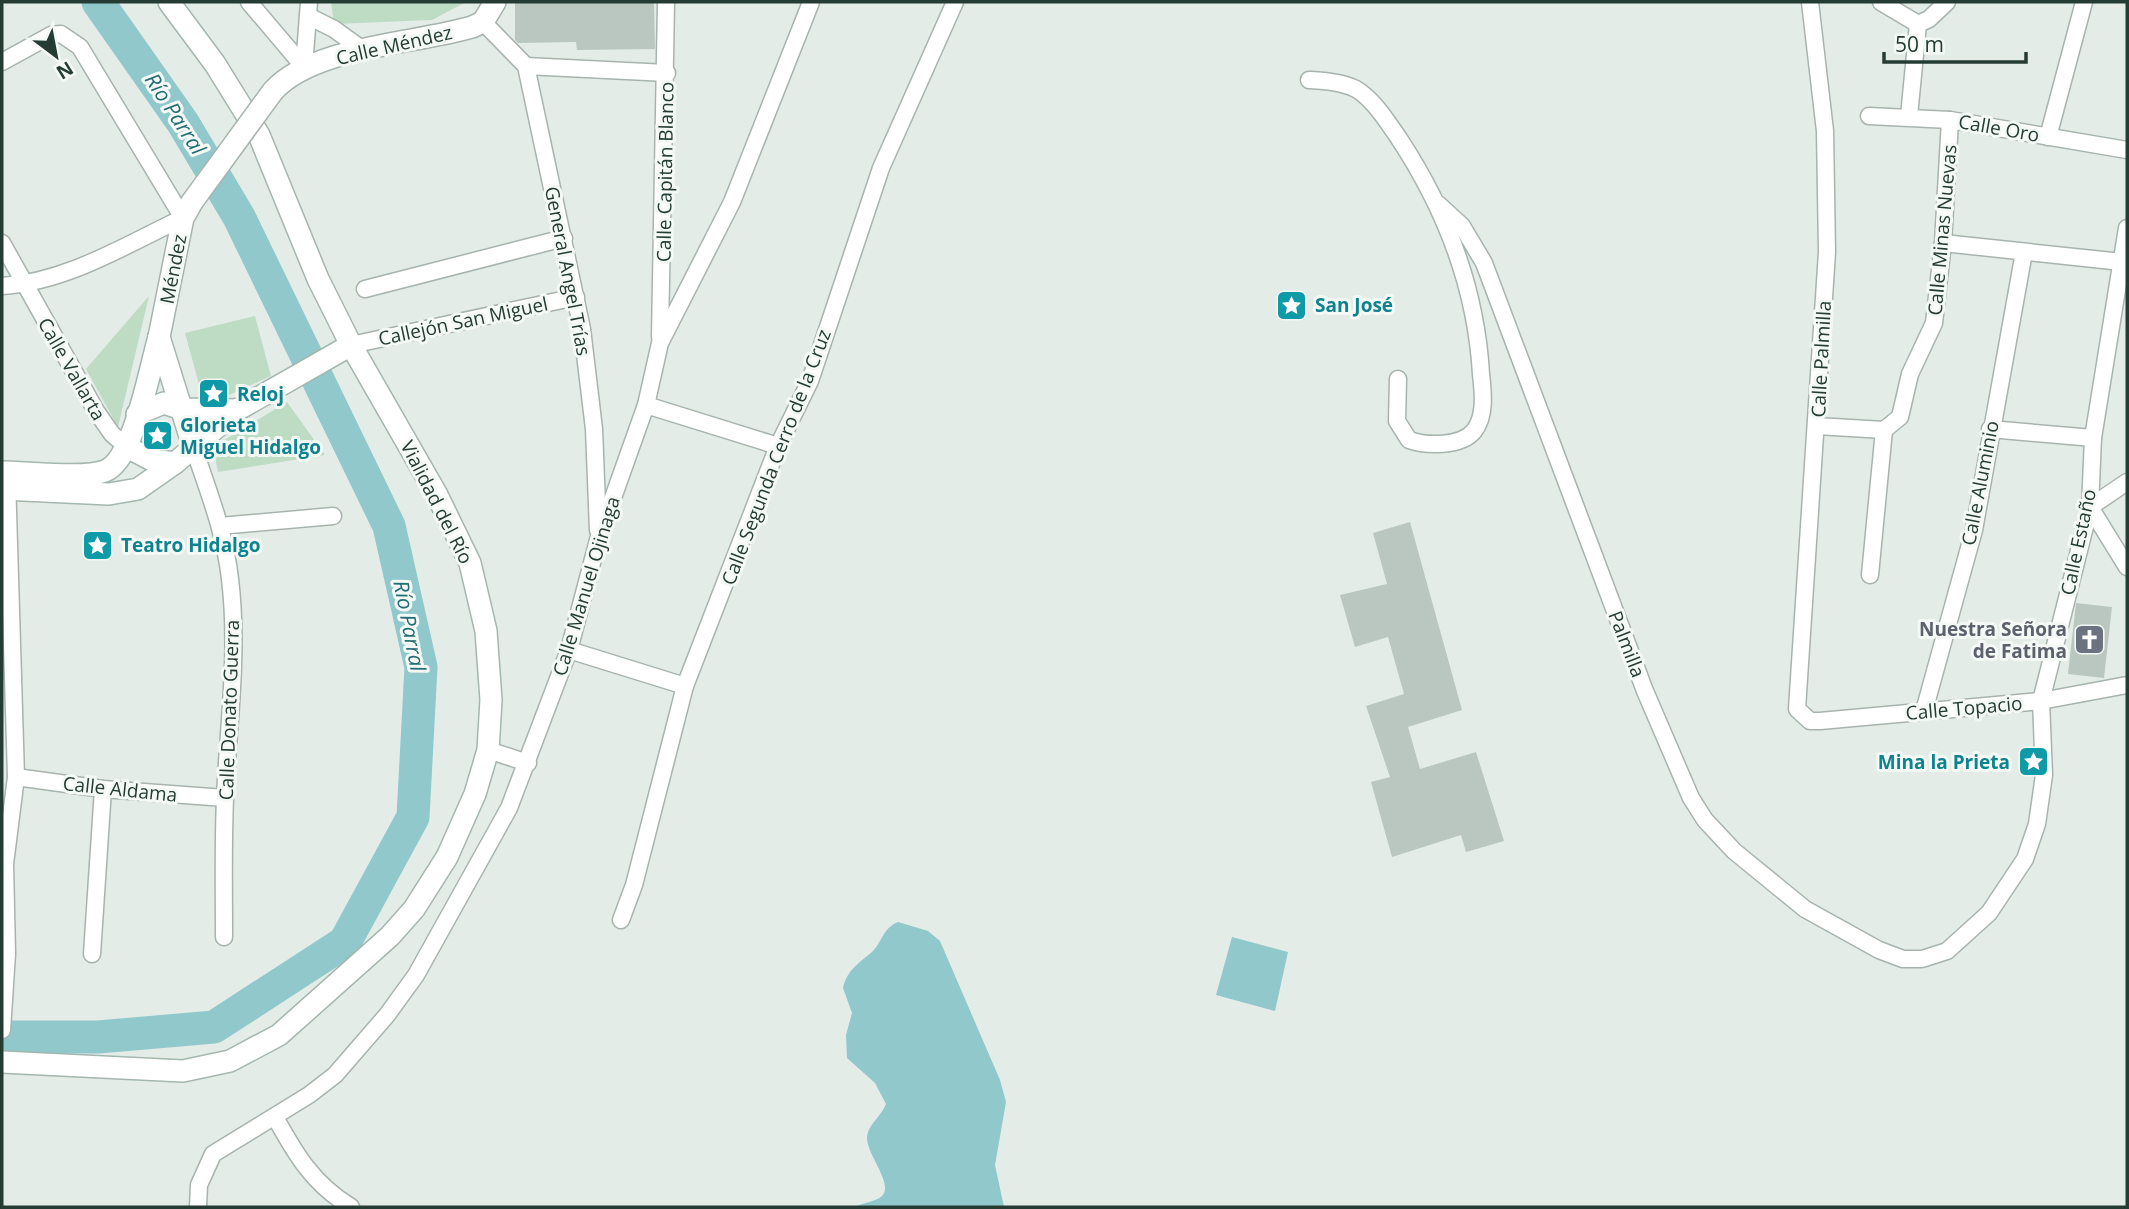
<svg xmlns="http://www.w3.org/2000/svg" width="2129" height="1209" font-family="'Open Sans',sans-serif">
	<rect width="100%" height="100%" fill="#e4ece8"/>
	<g fill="#bedbc4">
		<polygon points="331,2 466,2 432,20 334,24"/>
		<polygon points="149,296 118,427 86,369"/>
		<polygon points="255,316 271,376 216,401 203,399 185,333"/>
		<polygon points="287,402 325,455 218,472 213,447"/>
	</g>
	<g fill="#90c8cc">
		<path d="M 898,922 L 928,931 L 940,941 L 1000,1080 L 1006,1102 L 995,1165 L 1004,1207 L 856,1207 C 863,1202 876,1202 882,1196 C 894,1184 867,1155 867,1138 C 868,1124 881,1117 886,1104 L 875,1083 L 847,1058 L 846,1035 L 852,1013 L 843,988 C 847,970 859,963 872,952 C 883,941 882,929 898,922 Z"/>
		<polygon points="1232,937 1288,952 1275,1011 1216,995"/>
	</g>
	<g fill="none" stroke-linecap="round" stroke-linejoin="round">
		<polyline stroke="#90c8cc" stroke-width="33" points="2,1037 98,1037 214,1027 345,942 413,817 421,667 389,526 239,217 183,123 98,2"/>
	</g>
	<g fill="#b9c7c0">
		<polygon points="515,2 654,2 655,49 577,50 576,42 518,43 515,40"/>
		<polygon points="1410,522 1462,710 1408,727 1420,769 1476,752 1504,841 1466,852 1461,835 1392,857 1371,782 1390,777 1366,706 1404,694 1388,637 1355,647 1340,595 1387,584 1373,533"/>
		<polygon points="2076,603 2112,607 2104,678 2068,674"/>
	</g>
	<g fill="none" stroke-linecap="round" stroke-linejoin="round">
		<defs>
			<g id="minor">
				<polyline points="249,2 304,67"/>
				<polyline points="1810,2 1825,131 1827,252 1797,709 1810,721 1820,721 2041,701 2127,685"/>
				<polyline points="1881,2 1918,24"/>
				<polyline points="308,16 334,29 363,50"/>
				<polyline points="483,22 526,66 582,329 594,429 598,530"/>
				<path d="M 2,62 L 51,35 L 61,34 L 80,47 L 183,218 C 125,245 67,282 2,286"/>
				<polyline points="526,66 667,73"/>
				<polyline points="304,67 309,2"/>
				<path d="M 1309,80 C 1324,81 1342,82 1356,89 C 1374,100 1386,120 1398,137 C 1445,208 1476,288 1481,374 C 1483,392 1486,416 1474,431 C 1461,447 1426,446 1409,440 L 1397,421 L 1398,379"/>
				<polyline points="1869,116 1950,120 2127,150"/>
				<polyline points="1909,116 1918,24 1929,19 1947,2"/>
				<polyline points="2048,137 2084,2"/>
				<polyline points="1438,204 1462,226 1484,263 1645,691 1691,798 1705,820 1734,851 1805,909 1879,950 1903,959 1922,959 1947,951 1989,913 2025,859 2037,824 2044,775 2041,701 2090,507 2093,438 2127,228"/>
				<polyline points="2,243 96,411 112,434 127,447"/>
				<polyline points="1943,243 2122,262"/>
				<polyline points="365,289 564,238"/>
				<polyline points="660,337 666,2"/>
				<polyline points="351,345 576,297"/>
				<polyline points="646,405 778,446"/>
				<polyline points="1817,426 1884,430 1900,417 1910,374 1934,323 1943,243 1950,120"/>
				<polyline points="1990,429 2093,438"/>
				<path d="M 193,446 C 208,490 225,533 230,579 C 239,653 228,725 225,798 C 223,844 224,891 224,937"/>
				<polyline points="2090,507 2127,567"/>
				<polyline points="2090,507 2127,482"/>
				<polyline points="220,526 333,516"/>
				<polyline points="1870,575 1884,430"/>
				<polyline points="569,650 685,686"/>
				<polyline points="1924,711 1974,530 2024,252"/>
				<polyline points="488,750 528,763"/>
				<polyline points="16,777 103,789 225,798"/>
				<polyline points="621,920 634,885 685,686 778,446 810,381 881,168 955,2"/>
				<polyline points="92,954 103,789"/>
				<polyline points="2,1030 7,954 5,864 16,777 7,478"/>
				<path d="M 275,1117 C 296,1155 313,1184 351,1207"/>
				<polyline points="198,1207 199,1185 213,1154 309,1095 335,1075 387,1015 416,975 509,808 569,650 598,540 646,405 660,343 732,202 811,2"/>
			</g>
			<g id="tertiary">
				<path d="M 273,91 C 314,46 415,44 472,27 L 483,22 L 495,2"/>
				<polyline points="159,337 183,218 192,202"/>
			</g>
			<g id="secondary">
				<polyline points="159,337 193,446"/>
				<polyline points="137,414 164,403 182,409 237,410"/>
				<polyline points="127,447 152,460 175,463"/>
				<path d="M 2,472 C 27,472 84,479 105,471 C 134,460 150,367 159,337"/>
				<polyline points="2,489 109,494 138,489 175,463 237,410 351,345"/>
				<polyline points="2,1062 183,1071 230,1061 279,1035 390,936 414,909 447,857 475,794 488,750 491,700 486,631 470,563 437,495 351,345 318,279 259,135 215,64 169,2"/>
			</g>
		</defs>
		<use href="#minor" stroke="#a7b4ae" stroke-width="19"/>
		<use href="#tertiary" stroke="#a7b4ae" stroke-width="24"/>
		<use href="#secondary" stroke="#a3b7ae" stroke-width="24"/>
		<use href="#minor" stroke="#fff" stroke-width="16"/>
		<use href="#tertiary" stroke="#fff" stroke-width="21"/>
		<use href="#secondary" stroke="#fff" stroke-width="21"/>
		<defs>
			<polyline id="tertiary-bridge" points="192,202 273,91"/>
		</defs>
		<use href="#tertiary-bridge" stroke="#a7b4ae" stroke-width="24" stroke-linecap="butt"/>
		<use href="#tertiary-bridge" stroke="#fff" stroke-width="21"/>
	</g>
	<defs>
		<symbol id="sight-square" viewBox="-11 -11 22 22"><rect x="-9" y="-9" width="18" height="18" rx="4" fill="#0f9aa8" stroke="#f4f9f6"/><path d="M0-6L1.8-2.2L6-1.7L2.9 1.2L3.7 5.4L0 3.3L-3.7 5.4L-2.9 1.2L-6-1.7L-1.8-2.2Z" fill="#fff"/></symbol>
		<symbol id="church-square" viewBox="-11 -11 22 22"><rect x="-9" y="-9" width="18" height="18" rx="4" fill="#6b7280" stroke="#f4f9f6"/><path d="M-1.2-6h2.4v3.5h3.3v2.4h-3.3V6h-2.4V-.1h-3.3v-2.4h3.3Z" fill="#fff"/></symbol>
	</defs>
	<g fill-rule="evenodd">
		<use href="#sight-square" x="1274" y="288" width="35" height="35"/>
		<use href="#sight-square" x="196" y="376" width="35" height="35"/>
		<use href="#sight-square" x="140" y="418" width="35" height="35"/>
		<use href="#sight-square" x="80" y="528" width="35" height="35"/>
		<use href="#church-square" x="2072" y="622" width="35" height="35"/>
		<use href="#sight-square" x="2016" y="744" width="35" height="35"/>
	</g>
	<g text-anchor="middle" stroke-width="6" stroke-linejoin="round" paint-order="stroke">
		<g font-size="19" fill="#243c34" stroke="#f4f9f6">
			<text transform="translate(394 45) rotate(-13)" y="7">Calle Méndez</text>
			<text transform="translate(1999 128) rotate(10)" y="7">Calle Oro</text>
			<text transform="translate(665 172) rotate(-89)" y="7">Calle Capitán Blanco</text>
			<text transform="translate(1942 230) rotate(-85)" y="7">Calle Minas Nuevas</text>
			<text transform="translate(173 269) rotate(-79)" y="7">Méndez</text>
			<text transform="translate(568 271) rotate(79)" y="7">General Angel Trías</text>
			<text transform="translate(463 321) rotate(-12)" y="7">Callejón San Miguel</text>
			<text transform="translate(1821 359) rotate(-87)" y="7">Calle Palmilla</text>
			<text transform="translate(72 369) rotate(60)" y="7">Calle Vallarta</text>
			<text transform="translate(776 457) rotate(-69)" y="7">Calle Segunda Cerro de la Cruz</text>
			<text transform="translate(1980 483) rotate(-79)" y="7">Calle Aluminio</text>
			<text transform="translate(437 502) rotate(63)" y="7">Vialidad del Río</text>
			<text transform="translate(2078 542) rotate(-78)" y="7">Calle Estaño</text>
			<text transform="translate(586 586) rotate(-73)" y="7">Calle Manuel Ojinaga</text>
			<text transform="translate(1627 644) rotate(69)" y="7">Palmilla</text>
			<text transform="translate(1964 708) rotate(-5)" y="7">Calle Topacio</text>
			<text transform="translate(229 710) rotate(-88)" y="7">Calle Donato Guerra</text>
			<text transform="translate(120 789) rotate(6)" y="7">Calle Aldama</text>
		</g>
		<g font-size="19" font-weight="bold" fill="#0d838f" stroke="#f4f9f6" text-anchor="start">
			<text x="1315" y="312">San José</text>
			<text x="237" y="401">Reloj</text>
			<text x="180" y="432">Glorieta<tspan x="180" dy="22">Miguel Hidalgo</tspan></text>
			<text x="121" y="552">Teatro Hidalgo</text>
			<text x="2010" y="769" text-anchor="end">Mina la Prieta</text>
		</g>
		<g font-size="19" font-weight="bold" fill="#5b616d" stroke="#f4f9f6" text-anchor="end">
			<text x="2067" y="636">Nuestra Señora<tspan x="2067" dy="22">de Fatima</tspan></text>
		</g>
		<g font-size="21" font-style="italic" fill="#236d74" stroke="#f4f9f6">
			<text transform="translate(175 114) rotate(57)" y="7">Río Parral</text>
			<text transform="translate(409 626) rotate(79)" y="7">Río Parral</text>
		</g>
	</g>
	<rect width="2129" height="1209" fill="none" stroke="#243c34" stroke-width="7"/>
	<g transform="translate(56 56) rotate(148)" stroke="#f4f9f6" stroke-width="5" paint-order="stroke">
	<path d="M0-5L12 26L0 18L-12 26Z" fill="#243c34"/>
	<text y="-10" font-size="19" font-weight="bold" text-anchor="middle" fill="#243c34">N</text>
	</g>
	<path d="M1884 52v10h142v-10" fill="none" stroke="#243c34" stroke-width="3.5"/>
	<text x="1895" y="52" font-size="21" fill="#243c34" stroke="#f4f9f6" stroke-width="5" paint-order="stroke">50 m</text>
</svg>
